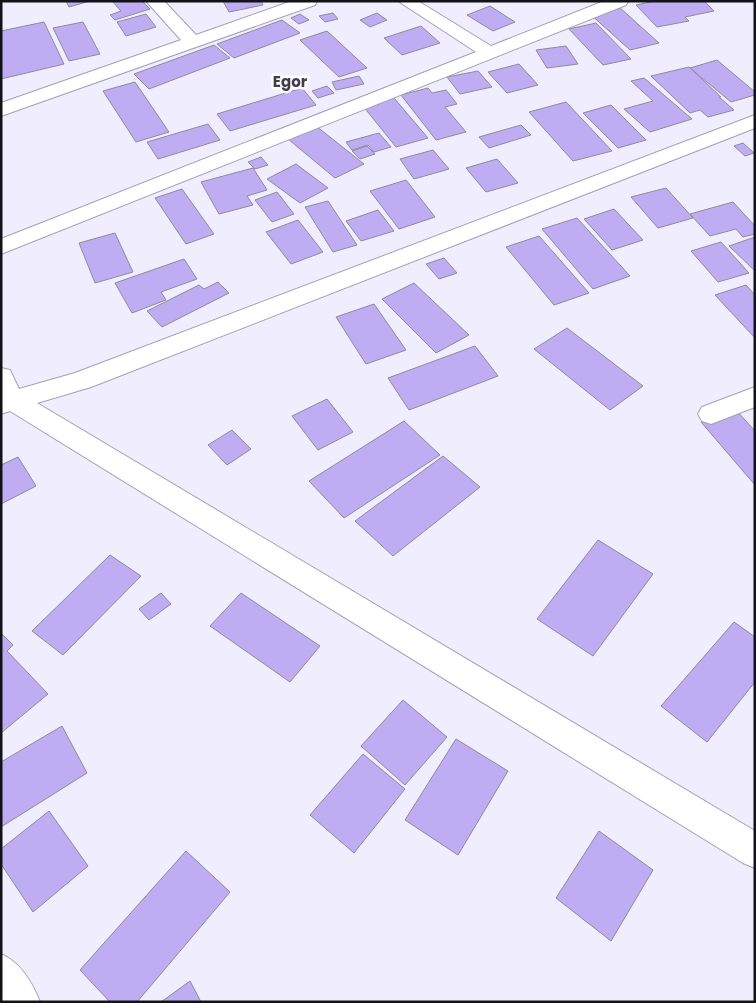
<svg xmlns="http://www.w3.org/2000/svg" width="756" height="1003" font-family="Poppins,sans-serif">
	<rect width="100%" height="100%" fill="#f0edfe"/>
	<g fill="#beadf3" stroke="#8e8b9b">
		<polygon points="66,1 90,1 69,7"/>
		<polygon points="112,1 142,1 150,9 115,20 110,15 121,11"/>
		<polygon points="223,1 261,1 263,5 229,12"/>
		<polygon points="655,1 704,1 714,11 685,17 689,21 657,27 636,5"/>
		<polygon points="490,6 515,22 493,31 467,15"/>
		<polygon points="619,7 659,43 630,50 590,14"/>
		<polygon points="333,13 338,19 325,22 319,16"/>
		<polygon points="377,13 387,20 370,27 360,20"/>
		<polygon points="146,14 156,27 126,36 117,22"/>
		<polygon points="300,14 309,20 299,24 291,18"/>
		<polygon points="282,20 300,33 234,58 217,44"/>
		<polygon points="44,22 64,64 1,79 1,31"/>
		<polygon points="83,22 100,54 69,61 53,28"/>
		<polygon points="596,23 631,59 603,65 569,29"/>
		<polygon points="421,26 440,43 402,55 384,38"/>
		<polygon points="327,31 367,68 339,77 300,40"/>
		<polygon points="214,45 230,58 149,89 134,74"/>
		<polygon points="566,46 578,64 547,68 536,50"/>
		<polygon points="717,60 755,92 755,95 731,102 690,68"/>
		<polygon points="519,64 538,85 507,93 488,72"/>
		<polygon points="689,67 721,97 719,97 734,110 708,117 700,110 690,113 651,76"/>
		<polygon points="478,71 492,87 460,94 447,77"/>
		<polygon points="359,76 364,84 336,90 332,82"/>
		<polygon points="644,78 692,119 650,132 624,109 653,101 631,81"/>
		<polygon points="135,82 169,132 136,142 103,91"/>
		<polygon points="327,86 334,93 318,98 312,91"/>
		<polygon points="302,88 316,105 230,131 217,114"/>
		<polygon points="428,88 432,93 446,90 457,104 445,107 466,132 436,140 401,95"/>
		<polygon points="394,98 428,138 396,147 363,106"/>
		<polygon points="566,102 612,151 573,161 529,112"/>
		<polygon points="611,105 646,140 618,148 583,113"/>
		<polygon points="208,124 220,140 158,159 147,142"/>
		<polygon points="521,125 531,135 489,148 479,137"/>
		<polygon points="316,126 364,164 335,178 288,139"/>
		<polygon points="379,133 391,147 374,152 368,145 352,150 346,142"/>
		<polygon points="743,143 754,153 745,156 734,146"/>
		<polygon points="367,146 375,154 360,159 352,151"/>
		<polygon points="433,150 449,169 414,179 400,159"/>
		<polygon points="261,157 268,165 255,169 248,162"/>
		<polygon points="497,159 518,183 486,192 466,168"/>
		<polygon points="296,164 328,188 300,203 267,179"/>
		<polygon points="253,168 267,190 247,196 253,205 219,214 201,182"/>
		<polygon points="406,180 435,217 399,229 370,191"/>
		<polygon points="666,188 693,218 658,228 631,197"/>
		<polygon points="182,189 214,234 186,244 155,198"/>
		<polygon points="277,192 294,214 272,222 255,200"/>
		<polygon points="328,201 357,245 333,252 305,207"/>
		<polygon points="733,202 755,226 755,234 743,237 736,229 710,236 690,214"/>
		<polygon points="614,209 643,240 612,250 584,219"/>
		<polygon points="378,210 394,231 361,241 346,221"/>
		<polygon points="577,218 630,276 593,289 542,229"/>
		<polygon points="298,220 323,252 291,264 266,232"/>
		<polygon points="115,233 133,272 95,283 79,243"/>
		<polygon points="539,236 589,293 554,305 506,247"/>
		<polygon points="755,237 755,271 729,246"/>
		<polygon points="721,242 749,273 718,282 691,251"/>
		<polygon points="444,258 457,273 439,279 426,264"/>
		<polygon points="184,259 197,279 161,292 166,300 132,313 115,283"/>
		<polygon points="218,282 229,293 162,327 147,311 199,285 204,289"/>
		<polygon points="414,283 469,335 436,353 382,299"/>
		<polygon points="746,285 755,295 755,338 715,295"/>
		<polygon points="374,304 406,350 366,364 336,317"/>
		<polygon points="567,328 643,386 610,410 534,349"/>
		<polygon points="475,346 498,376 409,410 388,378"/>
		<polygon points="327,399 353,432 318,450 292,416"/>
		<polygon points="735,409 755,431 755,485 701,422"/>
		<polygon points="404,421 440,455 344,518 309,481"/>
		<polygon points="232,430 251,449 227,465 208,445"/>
		<polygon points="443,456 480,487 393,556 355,521"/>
		<polygon points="18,457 36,486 1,504 1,465"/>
		<polygon points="598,540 653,574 593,656 537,619"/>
		<polygon points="110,555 141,576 63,655 32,631"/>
		<polygon points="161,593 171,604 149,620 139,609"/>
		<polygon points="241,593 320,646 290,682 210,626"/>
		<polygon points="734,622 755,637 755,682 707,742 661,706"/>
		<polygon points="1,633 13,645 7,651 48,694 1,733"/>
		<polygon points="403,700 447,737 405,785 361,746"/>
		<polygon points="62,726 87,773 1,827 1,762"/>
		<polygon points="456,739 508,771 458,855 405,820"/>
		<polygon points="363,754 405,789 354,853 310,815"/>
		<polygon points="49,811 88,866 33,912 1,864 1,849"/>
		<polygon points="599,831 653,870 611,941 556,898"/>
		<polygon points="186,851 230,892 137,1002 110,1002 80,970"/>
		<polygon points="190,981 201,1002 161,1002"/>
	</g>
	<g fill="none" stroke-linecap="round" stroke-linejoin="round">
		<defs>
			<g id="minor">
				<polygon points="146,1 164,1 196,35 292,1 317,1 315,5 1,116 1,103 181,40"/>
				<polygon points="398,1 418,1 491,46 604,1 628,1 626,5 1,254 1,239 476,52"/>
				<polygon points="755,115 755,128 91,387 37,403 755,831 755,868 743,863 10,411 1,414 1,368 10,370 19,389 75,373"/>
				<polygon points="755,387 755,407 711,424 702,421 698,414 702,407"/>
				<path d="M 1,954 C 21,963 32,982 40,1002 L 1,1002 Z"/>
			</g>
		</defs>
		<use href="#minor" stroke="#a4a1b1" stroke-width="2"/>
		<use href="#minor" fill="#fff" fill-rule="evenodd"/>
	</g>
	<g text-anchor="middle" stroke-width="5" stroke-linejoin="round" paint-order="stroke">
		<g font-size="15" font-weight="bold" fill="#403d4b" stroke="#fdfdfd">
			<text x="290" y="87">Egor</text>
		</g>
	</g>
	<rect width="756" height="1003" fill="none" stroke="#131217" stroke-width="5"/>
</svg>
